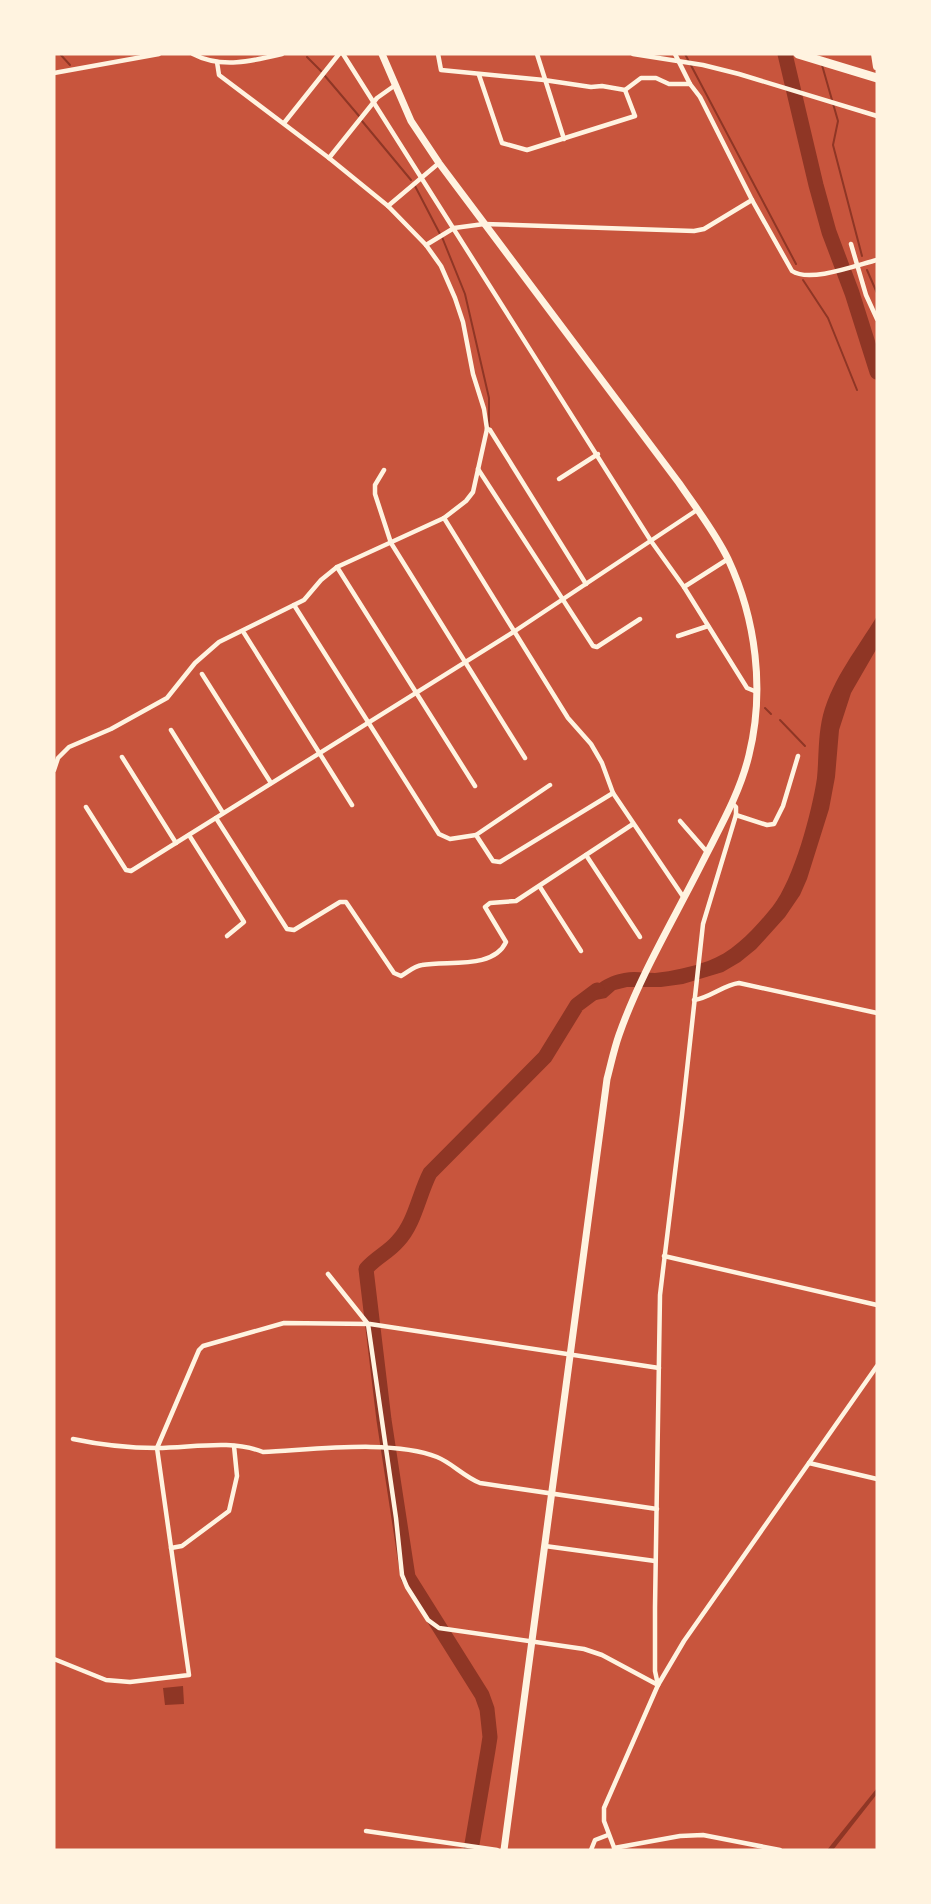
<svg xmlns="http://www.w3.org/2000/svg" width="931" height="1904" font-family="Bitter,serif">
	<rect width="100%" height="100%" fill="#c8553d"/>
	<g fill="#8f3625">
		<path d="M 877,616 L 877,648 L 851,693 L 839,730 L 835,777 L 829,809 L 807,879 L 800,895 L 785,917 L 756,949 L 740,962 L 723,972 L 683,984 L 661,987 L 627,987 L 615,990 L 606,998 L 581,1003 C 589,988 606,976 624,973 C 634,971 645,973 655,973 C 673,971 691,967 708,961 C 734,952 756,927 773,906 C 794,879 812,812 817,778 C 819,757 818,735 823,715 C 833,678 858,648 877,616 Z"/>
		<polygon points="183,1686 184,1704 165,1705 163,1688"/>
		<polygon points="877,1788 877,1794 833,1850 827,1850"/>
	</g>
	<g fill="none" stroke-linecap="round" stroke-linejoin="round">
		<g stroke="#8f3625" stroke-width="2">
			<polyline points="60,54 70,65"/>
			<polyline points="685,54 796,264"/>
			<polyline points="307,57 321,71"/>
			<polyline points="822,65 838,121 833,145 862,256"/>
			<polyline points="325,76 359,116"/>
			<polyline points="362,121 411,180"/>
			<polyline points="415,186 440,234"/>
			<polyline points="442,237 465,294 489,398 489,426"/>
			<polyline points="867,270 877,293"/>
			<polyline points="803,280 828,318 857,390"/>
			<polyline points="765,708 771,714"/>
			<polyline points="780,720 805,746"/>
		</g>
		<g stroke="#8f3625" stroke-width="15">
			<polyline points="785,54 816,185 829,232 852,293 877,372"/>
			<path d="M 471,1850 L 488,1750 L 490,1737 L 487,1709 L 482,1695 L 408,1577 L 384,1420 L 366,1269 C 375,1258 389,1252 398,1241 C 415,1223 419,1194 430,1173 L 545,1057 L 577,1005 L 597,990"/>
		</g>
		<g stroke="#fff3e0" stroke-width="4.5">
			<path d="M 193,54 C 221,69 253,61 282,54"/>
			<polyline points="343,54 651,541 684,587 747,688 757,692"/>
			<polyline points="438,54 441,70 544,80 591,87 602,86 625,90 641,78 656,78 669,84 690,84"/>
			<polyline points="537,54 564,139"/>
			<polyline points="633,54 703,65 739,74 877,116"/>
			<path d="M 675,54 L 690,84 L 700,97 L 752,200 L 792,271 C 810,283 857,265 877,260"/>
			<polyline points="54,73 159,54"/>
			<polyline points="479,75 502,143 527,150 635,116 625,90"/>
			<polyline points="284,123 339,54"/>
			<polyline points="329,158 377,98 394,86"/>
			<polyline points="388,206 439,163"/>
			<polyline points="851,244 866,295 877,319"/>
			<polyline points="426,245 454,228 484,224 694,231 704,229 752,200"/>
			<polyline points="487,429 490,430 586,584"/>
			<polyline points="478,469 593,646 597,647 640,619"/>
			<polyline points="384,470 375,485 375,494 391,543 525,758"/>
			<polyline points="559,479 598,454"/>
			<polyline points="444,518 568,718 591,744 602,763 613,793 684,898"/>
			<polyline points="337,567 475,786"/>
			<polyline points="684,587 728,559"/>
			<polyline points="294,605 439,834 450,839 476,835 493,861 500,862 613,793"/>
			<polyline points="244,633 352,805"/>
			<polyline points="678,636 708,626"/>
			<polyline points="202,674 271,783"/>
			<polyline points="171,730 223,813"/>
			<polyline points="122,757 176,843"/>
			<polyline points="54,770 58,758 69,747 111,729 167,698 195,663 219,642 304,600 321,580 337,567 444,518 466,501 473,492 487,429 484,409 473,374 463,322 455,298 441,266 426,245 388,206 329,158 219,75 217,62"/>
			<polyline points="86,807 126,870 131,871 515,631 697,510"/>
			<polyline points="736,815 767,825 774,824 783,806 798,756"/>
			<path d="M 216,818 L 287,929 L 294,930 L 340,902 L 346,902 L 394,973 L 401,976 C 408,972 414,966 422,965 C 447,960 493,970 506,942 L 485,907 L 490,903 L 516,901 L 633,824"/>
			<polyline points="680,821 707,852"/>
			<polyline points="189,835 244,922 227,936"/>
			<polyline points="476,835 550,785"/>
			<polyline points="586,855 640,937"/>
			<polyline points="540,887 581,951"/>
			<path d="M 694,1000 C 710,998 723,985 739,983 L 877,1013"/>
			<polyline points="664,1256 877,1305"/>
			<polyline points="328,1274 368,1324 396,1518 402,1575 407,1587 428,1620 439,1628 584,1649 602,1655 658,1685"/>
			<path d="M 73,1439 C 101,1445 128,1448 157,1448 C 191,1448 231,1439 263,1452 C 311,1450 393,1439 437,1457 C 452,1463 463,1476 480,1483 L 657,1509"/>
			<polyline points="809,1463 877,1479"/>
			<polyline points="545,1546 655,1561"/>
			<polyline points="171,1548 182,1546 229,1511 237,1476 234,1446"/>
			<polyline points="54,1659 106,1680 130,1682 189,1675 157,1448 199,1350 203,1346 284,1323 370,1324 659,1368"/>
			<polyline points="658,1685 655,1671 655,1607 660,1295 663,1270 682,1115 703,924 736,815 736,807 732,803"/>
			<polyline points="366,1831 497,1850"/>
			<polyline points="614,1848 680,1836 703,1835 780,1850"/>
			<polyline points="591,1850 595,1840 608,1835"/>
			<polyline points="615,1850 604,1821 604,1808 658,1685 684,1641 877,1366"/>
		</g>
		<polyline stroke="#fff3e0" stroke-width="6" points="874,54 876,67"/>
		<path stroke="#fff3e0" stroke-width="7" d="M 382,54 L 411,121 L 439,163 L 679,483 C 696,508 715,532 728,559 C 756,619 765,690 749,755 C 740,793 720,827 702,863 C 674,919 640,975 619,1035 C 614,1049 611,1064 607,1079 L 504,1850"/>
		<polyline stroke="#fff3e0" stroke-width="9" points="798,54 877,78"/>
	</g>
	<rect width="931" height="1904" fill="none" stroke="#fff3e0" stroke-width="111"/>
</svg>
